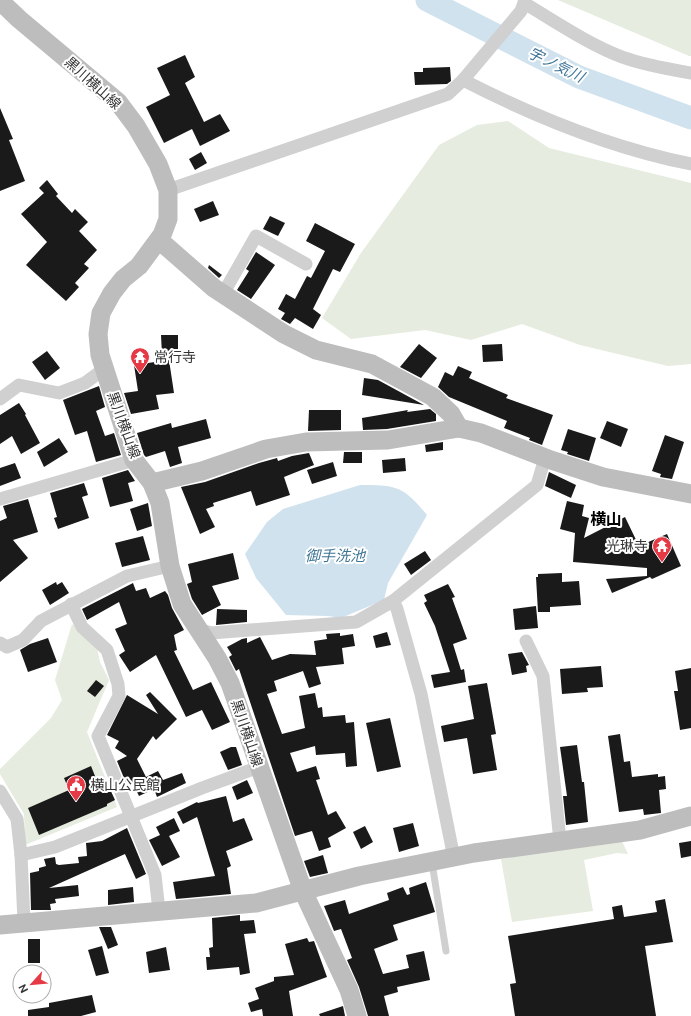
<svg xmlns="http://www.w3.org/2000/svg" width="691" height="1016" font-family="Ubuntu,'Noto Sans JP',sans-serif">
	<rect width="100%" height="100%" fill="#fff"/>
	<g fill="#e6ecdf">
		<polygon points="558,0 691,0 691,56 689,56"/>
		<polygon points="508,121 549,148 691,183 691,364 668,366 580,345 522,324 471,340 425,330 351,339 322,318 361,253 439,145 477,125"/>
		<polygon points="72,624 90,639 97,648 100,662 109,680 87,732 117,807 25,845 24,814 0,774 0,769 51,718 62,700 55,680"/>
		<polygon points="620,837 628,854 617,853 584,860 593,911 512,922 501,859"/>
	</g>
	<path fill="#cfe2ee" d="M 360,485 C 397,485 403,486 427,515 L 388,583 L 384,600 L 341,618 L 328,616 L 286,615 L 256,578 L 245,554 L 267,522 L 283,509 Z"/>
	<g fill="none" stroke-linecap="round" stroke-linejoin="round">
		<polyline stroke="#cfe2ee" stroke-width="23" points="427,0 579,77 691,118"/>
	</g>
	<g fill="#1a1a1a">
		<polygon points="185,55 195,77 185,83 204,122 220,114 230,131 200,146 192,129 164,143 146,107 170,95 157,68"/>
		<polygon points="450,67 451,81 447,84 415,85 414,72 423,72 423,68"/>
		<polygon points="0,108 13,139 9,140 25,181 0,191"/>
		<polygon points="201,152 207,163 195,170 189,159"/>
		<polygon points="47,180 58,194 56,196 72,213 75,209 88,222 79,231 97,250 84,264 89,268 75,283 79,287 66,301 26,265 47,242 21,214 44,193 39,188"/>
		<polygon points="213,201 219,215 200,222 194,209"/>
		<polygon points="270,216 285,223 278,236 263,229"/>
		<polygon points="315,223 355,244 340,272 333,269 313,309 321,315 313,329 295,318 290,324 281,319 285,313 278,309 286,294 295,299 307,276 311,278 325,251 306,241"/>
		<polygon points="256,252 275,265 251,299 237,290 249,271 246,269"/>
		<polygon points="209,265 222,275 219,278 208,268"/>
		<polygon points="161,335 178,335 178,354 162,355"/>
		<polygon points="419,344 437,358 421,378 400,367"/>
		<polygon points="502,344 503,361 483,362 482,345"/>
		<polygon points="47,351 60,368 45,380 32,362"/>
		<polygon points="169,360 174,393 156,395 159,409 131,414 124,393 138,391 134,365"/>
		<polygon points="458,366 472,372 469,378 508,395 506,398 553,415 542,445 529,440 530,438 504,428 507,421 449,397 438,387 445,372 453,376"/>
		<polygon points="364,378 378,380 424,405 362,395"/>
		<polygon points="99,386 105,407 96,411 105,436 114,433 121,455 96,462 87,431 75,435 63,400"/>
		<polygon points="19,403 26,414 25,415 40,443 21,454 12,436 0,444 0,415"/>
		<polygon points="430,409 436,414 436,421 387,429 363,430 362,418 408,410 407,412"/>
		<polygon points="309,410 341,410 341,430 308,431"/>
		<polygon points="206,419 211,438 178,447 182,463 170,467 165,451 146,457 144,455 137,433 171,423 172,428"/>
		<polygon points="607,421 628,429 621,447 600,438"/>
		<polygon points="568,429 596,438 589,461 567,454 568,452 561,450"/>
		<polygon points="665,435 684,442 672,479 660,477 661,474 652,471"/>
		<polygon points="59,438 68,452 44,467 37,452"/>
		<polygon points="443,442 443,450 426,452 425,445"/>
		<polygon points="344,452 362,452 362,463 343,463"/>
		<polygon points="309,453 314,465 284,477 290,495 256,506 251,491 213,503 214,506 206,509 215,527 200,534 181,487 205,482 259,463 277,458 278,461 292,456"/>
		<polygon points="405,458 406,471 383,473 382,460"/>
		<polygon points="333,462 337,476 312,484 307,470"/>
		<polygon points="15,463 21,478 0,486 0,468"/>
		<polygon points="128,470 135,481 128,483 133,501 110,507 102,478"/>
		<polygon points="549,472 576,485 571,498 545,486"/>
		<polygon points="84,483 88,495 82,497 89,518 58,529 54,518 57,517 50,493"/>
		<polygon points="28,499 38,532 13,540 28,558 0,582 0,521 7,518 3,506"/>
		<polygon points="567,501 584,505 582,516 589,518 584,538 625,517 639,546 667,534 681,566 652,579 650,577 612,593 606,579 647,576 647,568 573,562 575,533 560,529"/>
		<polygon points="148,503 152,526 137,531 130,509"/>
		<polygon points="143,536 150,560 122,567 115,543"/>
		<polygon points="425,551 431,560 411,575 404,564"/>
		<polygon points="233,553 239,579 212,586 221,605 202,615 192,599 187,584 192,582 188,564"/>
		<polygon points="562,573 562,582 579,581 581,605 550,607 550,612 538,612 536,577 538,577 538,574"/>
		<polygon points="56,582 57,585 62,582 69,593 50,605 42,590"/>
		<polygon points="133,583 136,591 146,588 150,598 165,591 168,595 172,608 184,630 174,635 177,650 174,651 193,690 211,682 230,722 212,730 202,710 186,717 156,655 130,672 119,655 125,651 115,629 127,624 119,602 87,620 82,609"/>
		<polygon points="448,584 455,597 452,598 467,639 453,644 461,670 464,669 466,682 434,688 431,675 450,672 435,626 424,603 427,601 424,595"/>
		<polygon points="536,606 538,628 515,630 513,609"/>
		<polygon points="217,609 247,610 247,622 216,625"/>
		<polygon points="387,632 391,645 376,648 373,636"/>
		<polygon points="340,633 340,636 353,634 355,646 342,648 344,664 316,667 321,684 309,688 303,671 274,681 277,691 267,694 282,734 305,728 299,696 315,693 318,708 322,707 323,717 345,715 346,723 354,722 357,766 346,767 345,753 316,755 315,746 290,753 297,772 316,766 320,779 316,780 328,815 336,811 346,828 328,838 331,847 319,851 312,831 295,836 239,669 236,671 229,657 232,655 227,647 242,639 247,638 247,643 260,637 272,660 290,654 316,655 314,641 327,639 326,634"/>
		<polygon points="48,638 57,662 28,672 20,650 30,644"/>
		<polygon points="522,652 529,665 526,666 527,672 512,675 508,654"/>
		<polygon points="601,666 603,687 587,688 588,692 562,694 560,669"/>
		<polygon points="691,668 691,728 680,730 674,691 678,691 675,671"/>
		<polygon points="96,680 104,686 95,697 87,691"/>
		<polygon points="487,683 496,734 491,735 497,770 473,774 467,738 444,742 441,726 474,719 468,686"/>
		<polygon points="150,692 177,719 156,740 153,736 137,759 146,777 158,771 163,780 182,773 186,783 157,797 154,789 139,796 131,780 126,783 117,761 127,756 115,748 119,741 107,735 127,695 158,714 146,695"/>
		<polygon points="390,718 401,767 377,772 366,723"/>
		<polygon points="620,734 624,762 630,761 632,777 658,774 658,777 665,776 666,789 659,790 661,813 644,815 643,809 619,812 608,736"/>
		<polygon points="577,745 582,782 584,782 588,822 566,825 563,796 567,796 560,747"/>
		<polygon points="231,747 236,747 242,765 228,770 220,752"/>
		<polygon points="91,766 101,791 109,787 115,800 107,804 107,806 39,835 28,808 69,790 64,778"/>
		<polygon points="247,780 253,793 237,800 232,787"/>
		<polygon points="226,796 233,822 244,818 253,840 226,851 231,866 227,868 231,894 176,899 173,882 215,876 198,820 197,817 183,824 177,812 197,802 198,803"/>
		<polygon points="174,818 180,831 169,836 180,857 162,866 149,840 160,835 156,827"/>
		<polygon points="413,823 419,846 399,852 393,828"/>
		<polygon points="365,826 373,842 361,849 353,832"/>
		<polygon points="127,828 146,874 136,879 125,854 49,888 78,885 79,896 55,899 56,903 50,904 51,910 31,910 30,873 39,871 39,868 46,866 44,859 55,857 56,864 59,865 79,863 78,857 87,856 86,843 102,841"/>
		<polygon points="691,841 691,856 681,858 679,843"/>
		<polygon points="323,855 328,873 310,877 304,861"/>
		<polygon points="426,882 435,912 393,925 398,940 374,949 383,974 409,968 406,955 424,951 430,980 397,987 398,992 384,996 389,1016 368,1016 359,987 347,960 352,958 341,929 334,931 324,906 345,900 349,914 389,900 387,893 403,887 407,895 410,894 409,888"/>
		<polygon points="133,887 134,902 108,905 108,890"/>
		<polygon points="665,899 673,942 645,946 656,1016 515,1016 510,984 516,983 508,936 614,919 612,907 622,905 624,917 657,912 655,901"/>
		<polygon points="240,915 240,921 254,920 256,933 244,934 250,973 240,975 239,967 207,970 206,957 210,957 209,948 213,947 212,918"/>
		<polygon points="99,927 111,927 118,945 108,949"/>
		<polygon points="307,938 309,942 314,941 327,977 289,991 293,1016 263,1016 262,1009 251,1012 248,1003 259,999 255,988 274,981 274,977 294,975 285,944"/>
		<rect x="28" y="939" width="12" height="24"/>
		<polygon points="102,946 109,973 96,976 88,950"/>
		<polygon points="166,947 170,970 149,973 146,952"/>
		<polygon points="92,995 96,1012 81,1016 28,1016 28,1010 49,1007 49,1003"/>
		<polygon points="343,1006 345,1016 320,1016 319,1014"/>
	</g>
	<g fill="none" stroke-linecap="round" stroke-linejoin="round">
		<polyline stroke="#d0d0d0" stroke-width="7" points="432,863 446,951"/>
		<g stroke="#d0d0d0" stroke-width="13">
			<path d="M 524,3 C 556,22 588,44 622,57 C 644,65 668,69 691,73"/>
			<path d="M 463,80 C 535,117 611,148 691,164"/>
			<polyline points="168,190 448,94 463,80 521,11 525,0"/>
			<polyline points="223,294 256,236 306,264"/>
			<polyline points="0,399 19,385 59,393 85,383 104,369"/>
			<polyline points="0,499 134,460"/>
			<polyline points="393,601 397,609 421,694 454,858"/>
			<polyline points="71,604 82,627 107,650 118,684 119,696 98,736 155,875 159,911"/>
			<polyline points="195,628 211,633 356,622 393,601 537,485 545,458"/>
			<polyline points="526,641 543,676 560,841"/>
			<polyline points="0,643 7,647 23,640 41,621 127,576 170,566"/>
			<polyline points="0,791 17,819 21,855 24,922"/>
			<polyline points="21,855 55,847 202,788 259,767"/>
		</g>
		<g stroke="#bdbdbd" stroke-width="19">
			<polyline points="0,1 19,19 118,102 136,126 158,164 168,190 168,219 162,235 139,266 123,279 112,293 101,313 98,334 100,355 134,460 152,483 160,503 170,566 182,604 217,658 230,683 303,891 349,990 357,1016"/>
			<polyline points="159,240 214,288 284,334 316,350 372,364 433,397 451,414 459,428"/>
			<polyline points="152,483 202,471 266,449 306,442 388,440 459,428 481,433 551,460 603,477 691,494"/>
			<polyline points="0,925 256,903 359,876 474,853 640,830 691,816"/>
		</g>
	</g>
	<defs>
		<symbol id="temple-pin" viewBox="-11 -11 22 30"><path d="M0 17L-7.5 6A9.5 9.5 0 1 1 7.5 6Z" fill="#e63946" stroke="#fff"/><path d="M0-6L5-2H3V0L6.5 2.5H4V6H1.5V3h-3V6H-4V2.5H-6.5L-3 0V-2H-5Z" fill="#fff"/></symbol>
		<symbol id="civic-pin" viewBox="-11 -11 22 30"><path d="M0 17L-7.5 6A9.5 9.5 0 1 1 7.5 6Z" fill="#e63946" stroke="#fff"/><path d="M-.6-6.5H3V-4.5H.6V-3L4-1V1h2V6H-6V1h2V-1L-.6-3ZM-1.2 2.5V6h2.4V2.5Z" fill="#fff"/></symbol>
	</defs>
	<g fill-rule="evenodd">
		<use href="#temple-pin" x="129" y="346" width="22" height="30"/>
		<use href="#temple-pin" x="651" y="535" width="22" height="30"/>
		<use href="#civic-pin" x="65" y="774" width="22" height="30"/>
	</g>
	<g text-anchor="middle" stroke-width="4" stroke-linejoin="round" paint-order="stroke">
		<g font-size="14" fill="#333" stroke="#fff">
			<text transform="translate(93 83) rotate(42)" y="5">黒川横山線</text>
			<text transform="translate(124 425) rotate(70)" y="5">黒川横山線</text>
			<text transform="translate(247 733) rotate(71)" y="5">黒川横山線</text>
		</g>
		<g font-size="14" fill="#333" stroke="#fff" text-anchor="start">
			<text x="154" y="362">常行寺</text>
			<text x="648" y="551" text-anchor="end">光琳寺</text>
			<text x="90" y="790">横山公民館</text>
		</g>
		<g font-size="15" font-style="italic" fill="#3f7597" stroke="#fff">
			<text transform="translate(556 65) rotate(26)" y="5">宇ノ気川</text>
			<text x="335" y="561">御手洗池</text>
		</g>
		<g font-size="16" font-weight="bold" fill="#000" stroke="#fff">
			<text x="606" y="525">横山</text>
		</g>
	</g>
	<g transform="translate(32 984) rotate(243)"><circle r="19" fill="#ffffff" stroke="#adadad"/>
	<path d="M0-3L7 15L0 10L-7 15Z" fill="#e63946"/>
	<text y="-6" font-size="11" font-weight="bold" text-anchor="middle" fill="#333333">N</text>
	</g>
</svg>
